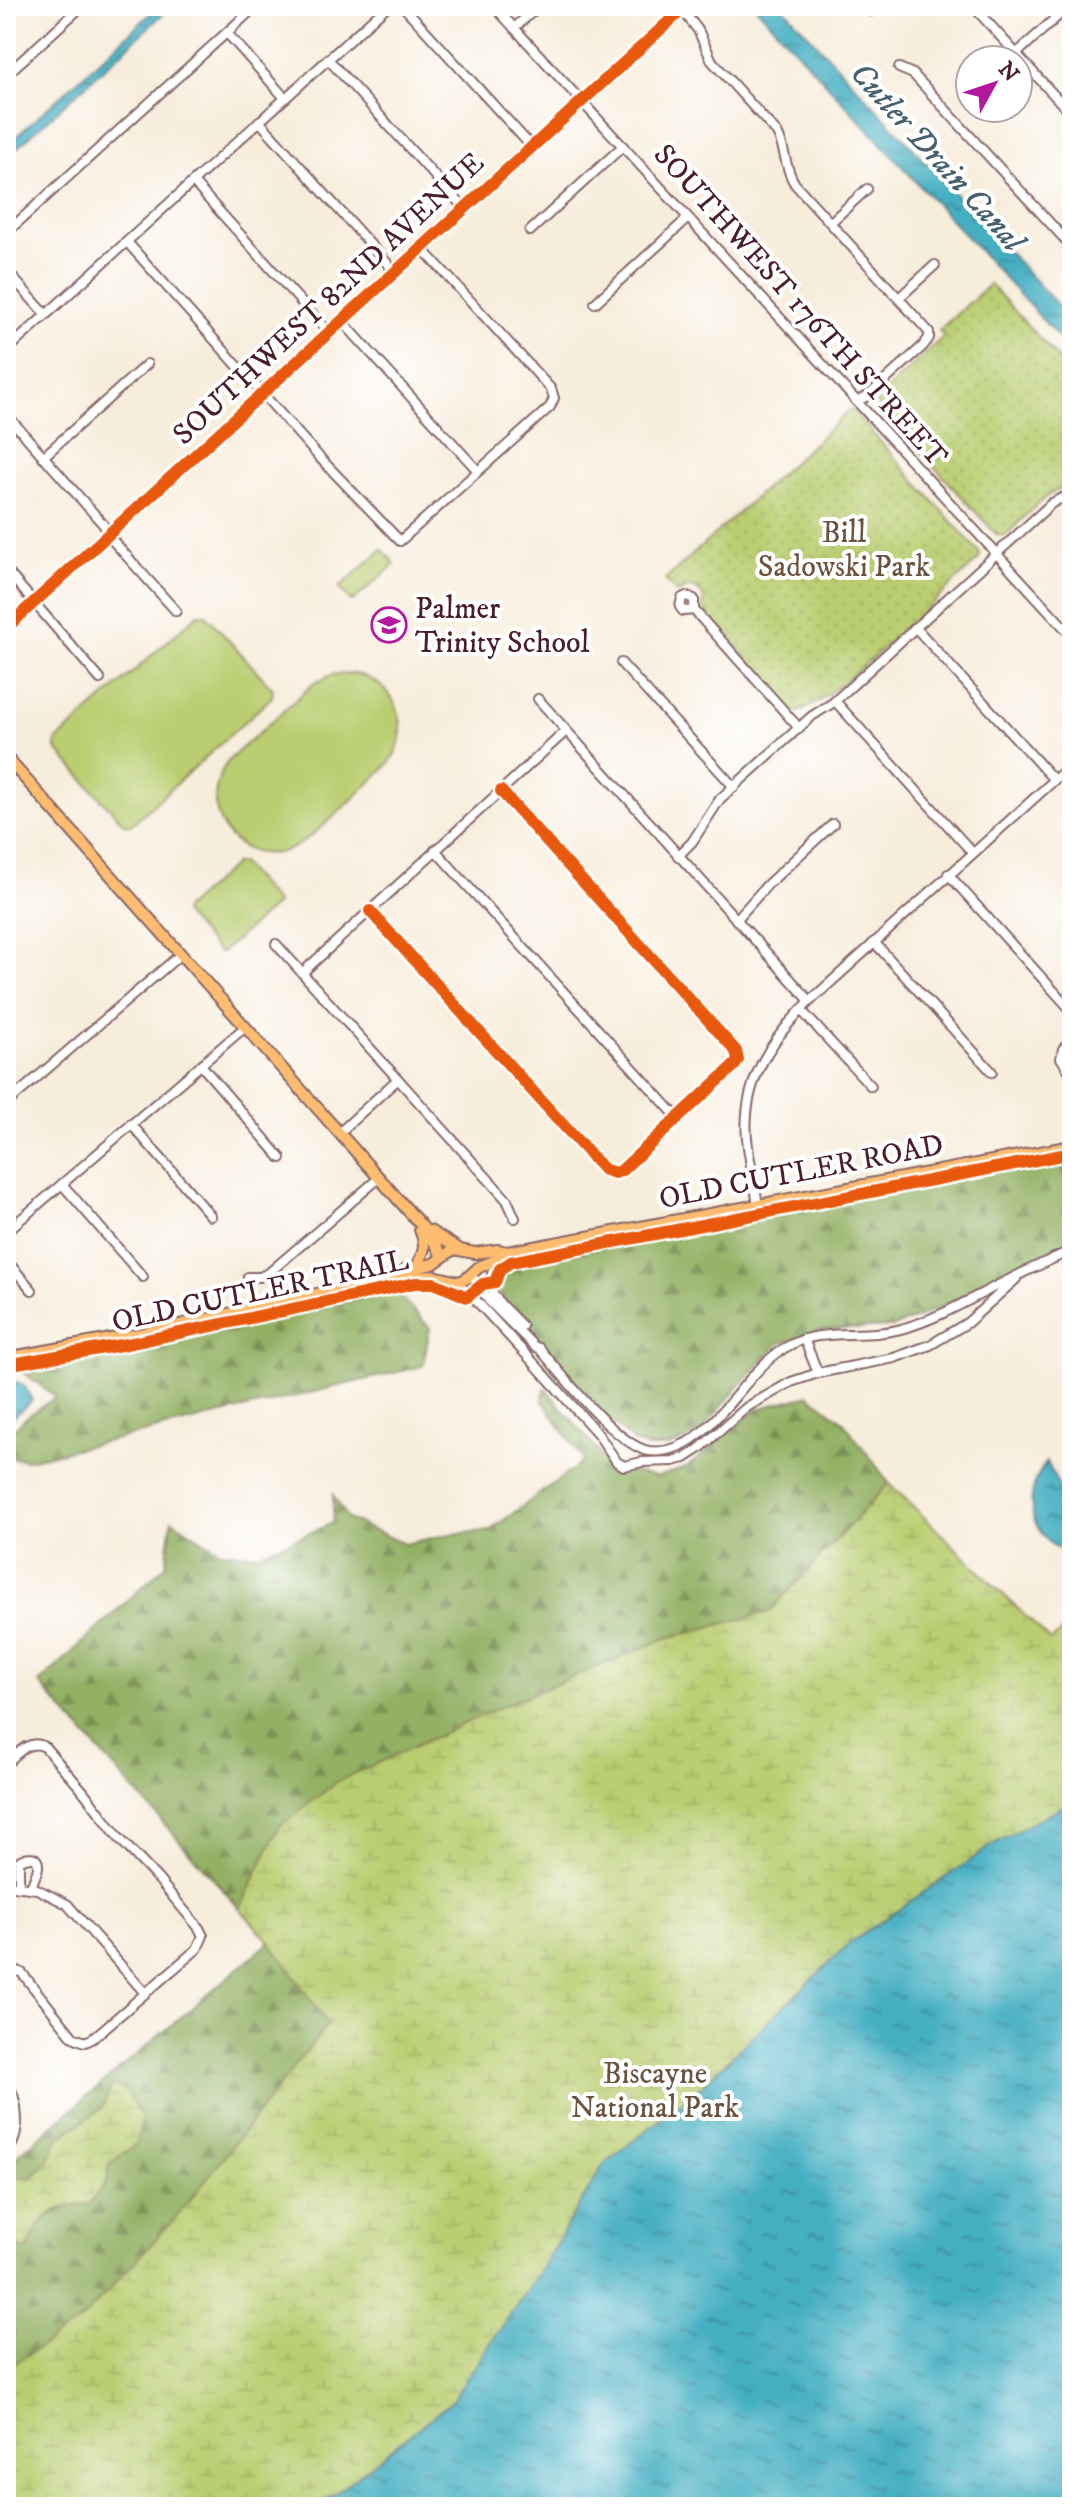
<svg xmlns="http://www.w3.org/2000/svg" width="1078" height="2513" font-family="'IM FELL DW Pica',serif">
	<defs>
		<pattern id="green-dots" width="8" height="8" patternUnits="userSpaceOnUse" patternTransform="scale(2)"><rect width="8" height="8" fill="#bacd71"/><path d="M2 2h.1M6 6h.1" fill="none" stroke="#a1b062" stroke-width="1.8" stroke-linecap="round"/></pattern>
		<pattern id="forest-firs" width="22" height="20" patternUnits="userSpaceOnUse" patternTransform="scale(2)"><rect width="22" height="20" fill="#93b063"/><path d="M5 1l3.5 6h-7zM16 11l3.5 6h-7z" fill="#7a8f52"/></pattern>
		<pattern id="wetland-marsh" width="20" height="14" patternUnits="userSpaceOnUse" patternTransform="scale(2)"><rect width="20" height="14" fill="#bacd71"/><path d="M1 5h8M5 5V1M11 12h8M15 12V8" fill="none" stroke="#a1b062"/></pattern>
		<pattern id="water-ripples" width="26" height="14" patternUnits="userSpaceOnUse" patternTransform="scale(2)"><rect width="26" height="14" fill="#44afc2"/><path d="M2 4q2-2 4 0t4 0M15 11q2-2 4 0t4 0" fill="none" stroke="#3b8e9e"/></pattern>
	</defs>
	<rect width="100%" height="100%" fill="#fff"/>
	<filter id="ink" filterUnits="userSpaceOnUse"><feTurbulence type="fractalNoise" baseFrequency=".0125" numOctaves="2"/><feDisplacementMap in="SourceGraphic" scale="16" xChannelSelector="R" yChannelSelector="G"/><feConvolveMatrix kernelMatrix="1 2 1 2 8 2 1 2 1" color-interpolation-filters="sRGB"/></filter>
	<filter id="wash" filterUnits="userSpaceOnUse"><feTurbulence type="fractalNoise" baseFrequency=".006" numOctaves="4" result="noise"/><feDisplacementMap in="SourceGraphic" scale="32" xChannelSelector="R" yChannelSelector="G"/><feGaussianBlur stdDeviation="1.8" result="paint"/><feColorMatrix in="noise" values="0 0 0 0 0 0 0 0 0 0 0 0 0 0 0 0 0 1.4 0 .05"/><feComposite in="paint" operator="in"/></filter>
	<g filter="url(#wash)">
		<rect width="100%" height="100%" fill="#f7eddb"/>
		<g fill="url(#green-dots)" stroke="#82764e" stroke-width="2">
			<path d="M 990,284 L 1072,374 L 1072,487 C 1052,484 1020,522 1005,536 L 997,535 L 876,403 L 876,400 L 944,336 L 939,330 Z"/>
			<path d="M 851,409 L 980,553 L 979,559 C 951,585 823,712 795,712 L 703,609 L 704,598 L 699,590 L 690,587 L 677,593 L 665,580 Z"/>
		</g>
		<g fill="url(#forest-firs)" stroke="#6e6847" stroke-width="2">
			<path d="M 1072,1155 L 1072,1244 L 924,1315 L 893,1327 L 819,1330 L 779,1344 L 764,1358 L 697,1435 L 669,1447 L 648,1447 L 635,1443 L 615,1425 L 505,1303 C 497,1288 491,1275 508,1265 Z"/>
			<polygon points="395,1291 430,1328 423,1366 29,1460 6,1457 6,1436 29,1415 56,1397 24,1373"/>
			<polygon points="545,1388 612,1468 657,1477 686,1468 757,1409 809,1395 842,1420 889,1483 769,1612 667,1638 498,1708 279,1827 240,1909 39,1683 166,1565 172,1520 220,1551 258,1554 333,1523 333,1495 348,1519 405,1544 450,1534 489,1531 584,1461 542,1400"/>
			<path d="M 270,1942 L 328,2024 L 178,2215 L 6,2507 L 6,2245 L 27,2250 C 43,2214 49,2209 89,2204 L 109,2164 L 136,2143 L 101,2109 L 57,2139 L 47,2162 L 33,2177 L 20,2177 L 6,2182 L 6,2165 Z"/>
		</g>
		<g fill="url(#wetland-marsh)" stroke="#82764e" stroke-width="2">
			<polygon points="889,1483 1051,1641 1072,1622 1072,1802 997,1842 850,1943 693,2094 604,2164 543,2266 451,2402 318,2507 6,2507 6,2369 80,2321 178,2215 328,2024 270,1942 240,1909 279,1827 338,1781 498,1708 667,1638 769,1612"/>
			<path d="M 112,2085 L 126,2090 L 142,2119 L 136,2144 L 109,2164 L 108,2181 L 89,2204 C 49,2208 43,2214 27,2250 L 6,2245 L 6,2182 L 20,2177 L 33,2177 L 47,2162 L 57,2139 L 101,2109 Z"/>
		</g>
		<g fill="#bacd71" stroke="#82764e" stroke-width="2">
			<polygon points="382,549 395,564 352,602 339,588"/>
			<polygon points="198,614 205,614 273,689 272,697 131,825 124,824 56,749 56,741"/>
			<path d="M 351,673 C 399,680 418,736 383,770 C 361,790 312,841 288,850 C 231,870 192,801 231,758 L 313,684 L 331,675 Z"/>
			<polygon points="236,863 241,863 277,904 222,952 218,952 183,913 184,909"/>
		</g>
		<g fill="url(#water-ripples)" stroke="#476776" stroke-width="2">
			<polygon points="159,6 172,6 6,158 6,146"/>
			<polygon points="755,6 782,6 1072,321 1072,352"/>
			<polygon points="18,1382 25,1387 32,1400 6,1424 6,1384"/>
			<path d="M 1047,1462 L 1061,1491 L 1072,1487 L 1072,1555 C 1030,1541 1019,1495 1047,1462 Z"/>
			<polygon points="1072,1801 1072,2507 318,2507 451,2402 543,2266 604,2164 693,2094 850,1943 997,1842"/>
		</g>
	</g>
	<g filter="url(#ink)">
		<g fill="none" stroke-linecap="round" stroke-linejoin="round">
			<defs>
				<g id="minor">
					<polyline points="403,6 531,146"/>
					<polyline points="494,6 1072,636"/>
					<polyline points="858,6 871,11 880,6"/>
					<polyline points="973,6 1072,115"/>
					<path d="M 680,7 L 698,30 L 712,61 L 777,133 C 786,149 784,168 795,184 L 929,332 L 929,338 L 923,346 L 868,396 L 856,401"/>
					<polyline points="514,28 539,6"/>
					<polyline points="227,33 285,98"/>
					<polyline points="1016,54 1069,6"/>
					<polyline points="328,59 464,208"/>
					<polyline points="899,68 913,74 1072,247"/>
					<polyline points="6,75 82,6"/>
					<polyline points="259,121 396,273"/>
					<polyline points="193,182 330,334"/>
					<polyline points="831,222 867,189"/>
					<polyline points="530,231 623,146"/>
					<polyline points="6,233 256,6"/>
					<polyline points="127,242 320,458 400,541 550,407 554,398 551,389 422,248"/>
					<polyline points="6,270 46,315"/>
					<polyline points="900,297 935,265"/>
					<polyline points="595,303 688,218"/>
					<polyline points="343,322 478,471"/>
					<polyline points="6,351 387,6"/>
					<polyline points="6,414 103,524 114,542 176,611"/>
					<polyline points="43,457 147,364"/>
					<polyline points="6,570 100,679"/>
					<polyline points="694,610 683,611 680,607 682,598 686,596 694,599 694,610 799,728"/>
					<polyline points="915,627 1054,780"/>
					<polyline points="6,628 686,6"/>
					<polyline points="621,663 734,787"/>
					<polyline points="538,699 810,1001"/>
					<polyline points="835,701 972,852"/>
					<polyline points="435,850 678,1118"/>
					<polyline points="678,856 692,842 720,799 812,716 834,702 1052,503 1064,497 1072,498"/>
					<polyline points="948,874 1072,1011"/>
					<polyline points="1069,899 1072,896"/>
					<polyline points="370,911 603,1169 615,1173 622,1170 735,1065 738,1060 736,1051 501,791"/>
					<polyline points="736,920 768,884 833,824"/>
					<polyline points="874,942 992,1072"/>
					<polyline points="276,944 507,1200 515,1218"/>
					<polyline points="302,973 566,731"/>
					<polyline points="801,1010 871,1086"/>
					<polyline points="1072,1039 1063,1049 1061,1058 1072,1075"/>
					<polyline points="201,1065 281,1158"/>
					<polyline points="6,1104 181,954"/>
					<polyline points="131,1124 211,1216"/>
					<polyline points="339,1133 398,1079"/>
					<polyline points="62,1184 143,1277"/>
					<path d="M 758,1206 C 755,1183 749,1161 747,1138 C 742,1082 771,1039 810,1001 L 1072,764"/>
					<polyline points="6,1232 245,1027"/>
					<path d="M 500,1258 C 477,1291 500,1302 522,1326"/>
					<polyline points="6,1260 32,1290"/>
					<path d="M 471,1274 L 489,1301 L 535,1347 L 539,1348 C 562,1374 617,1446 649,1451 C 707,1458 738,1377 783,1349 C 821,1325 861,1340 901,1329 C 938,1319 972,1298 1006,1281 C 1028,1270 1050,1260 1072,1250"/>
					<polyline points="248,1277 260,1277 270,1272 379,1178"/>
					<polyline points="455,1282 470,1294 533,1362 598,1434 617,1462 624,1466 642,1462 673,1461 685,1458 699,1449 747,1407 791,1382 818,1373 894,1358 930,1345 967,1323 1016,1279"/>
					<polyline points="804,1339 818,1373"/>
					<path d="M 6,1764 C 17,1754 29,1738 45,1747 L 83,1791 L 119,1838 L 158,1879 L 199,1928 L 203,1936 L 197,1949 L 92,2039 L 85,2042 L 73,2037 L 22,1973 L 6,1965"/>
					<polyline points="6,1885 37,1889 67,1904 145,1993"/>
					<path d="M 19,1886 L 19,1861 C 26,1856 39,1854 38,1867 C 37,1874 33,1881 31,1887"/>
					<path d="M 6,2081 C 19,2099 22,2136 6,2153"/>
				</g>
				<g id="major">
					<polyline points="6,757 420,1224 433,1240 442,1256"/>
					<polyline points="430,1231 459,1249"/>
					<path d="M 416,1268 C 424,1253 427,1245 420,1230"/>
					<polyline points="397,1276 407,1278 434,1276 459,1282 466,1279 479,1267 501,1258 507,1252"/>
					<polyline points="6,1358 144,1333 397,1276 405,1270 433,1264 454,1249 475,1253 498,1250 507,1252 1072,1146"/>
				</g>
			</defs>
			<use href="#minor" stroke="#876769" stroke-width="12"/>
			<use href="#major" stroke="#876769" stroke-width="14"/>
			<use href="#minor" stroke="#fff" stroke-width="8"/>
			<use href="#major" stroke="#fdbc6f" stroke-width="10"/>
			<defs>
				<g id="cycleway">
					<polyline points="6,628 686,6"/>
					<polyline points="370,911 603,1169 615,1173 622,1170 735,1065 738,1060 736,1051 501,791"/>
					<polyline points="6,1365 127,1344 415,1283 434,1283 467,1297 483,1284 495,1282 500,1269 511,1262 1072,1153"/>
				</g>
			</defs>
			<use href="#cycleway" stroke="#fff" stroke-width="17"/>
			<use href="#cycleway" stroke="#e8590c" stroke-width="12"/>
		</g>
	</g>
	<defs>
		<symbol id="school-ring" viewBox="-11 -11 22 22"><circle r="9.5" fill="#fff" stroke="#b5179e" stroke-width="1.5"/><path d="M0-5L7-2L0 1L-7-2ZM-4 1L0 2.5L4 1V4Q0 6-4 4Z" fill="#b5179e"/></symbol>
	</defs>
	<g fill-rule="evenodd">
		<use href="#school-ring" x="369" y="605" width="40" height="40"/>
	</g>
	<g text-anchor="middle" stroke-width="8" stroke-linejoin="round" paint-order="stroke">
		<g font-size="30" fill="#4a1f2b" stroke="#fff">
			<text transform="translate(328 298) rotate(-43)" y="10">SOUTHWEST 82ND AVENUE</text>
			<text transform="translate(801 305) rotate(48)" y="10">SOUTHWEST 176TH STREET</text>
			<text transform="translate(801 1171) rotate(-11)" y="10">OLD CUTLER ROAD</text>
			<text transform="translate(260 1290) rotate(-12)" y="10">OLD CUTLER TRAIL</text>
		</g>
		<g font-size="30" fill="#6c5340" stroke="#fff">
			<text x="844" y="542">Bill<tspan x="844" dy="34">Sadowski Park</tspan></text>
			<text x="655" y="2083">Biscayne<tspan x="655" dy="34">National Park</tspan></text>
		</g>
		<g font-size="30" fill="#4a1f2b" stroke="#fff" text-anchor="start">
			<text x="415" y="618">Palmer<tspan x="415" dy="34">Trinity School</tspan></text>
		</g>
		<g font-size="32" font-style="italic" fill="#47606f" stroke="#fff">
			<text transform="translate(938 156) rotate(48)" y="11">Cutler Drain Canal</text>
		</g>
	</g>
	<rect width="1078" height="2513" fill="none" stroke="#fff" stroke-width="32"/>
	<g transform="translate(994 84) rotate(50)"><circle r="38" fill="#ffffff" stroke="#b7a5aa" stroke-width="2"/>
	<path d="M0-6L14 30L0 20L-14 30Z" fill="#b5179e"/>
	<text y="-12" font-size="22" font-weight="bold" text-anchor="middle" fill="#4a1f2b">N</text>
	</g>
</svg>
